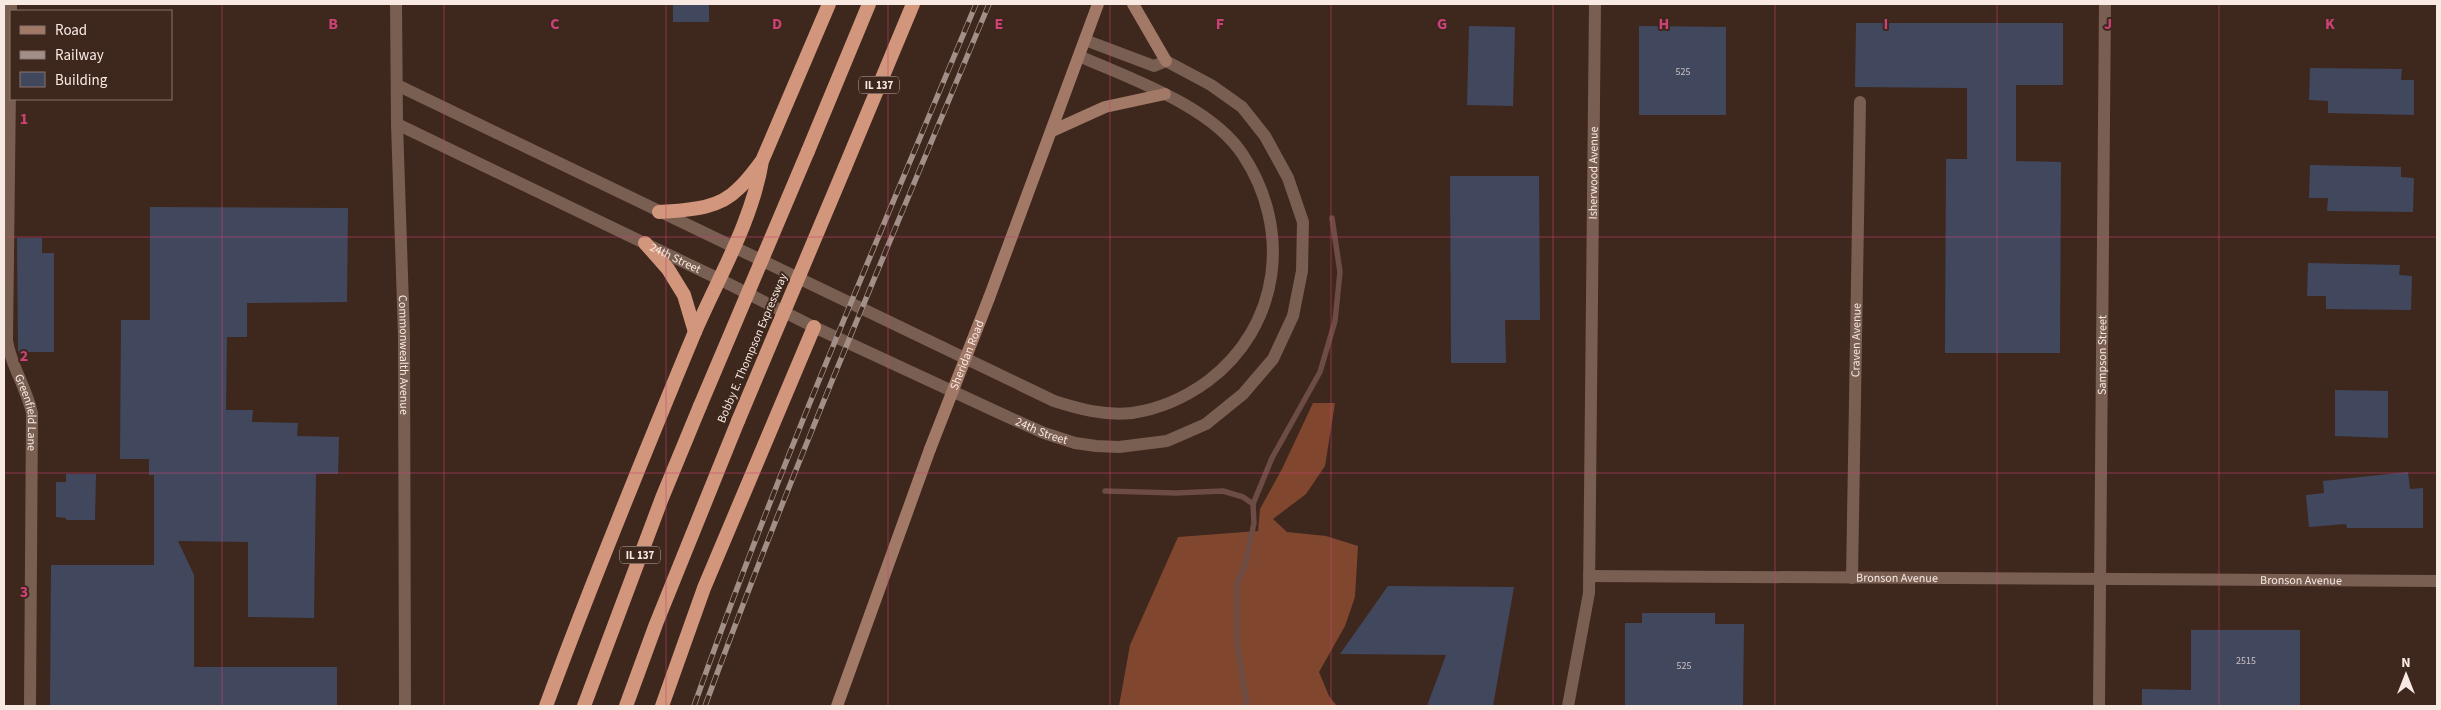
<svg xmlns="http://www.w3.org/2000/svg" width="2441" height="710" font-family="'Source Sans 3',sans-serif">
	<rect width="100%" height="100%" fill="#3e271d"/>
	<polygon fill="#81472e" points="1313,403 1335,403 1325,466 1306,494 1273,519 1287,532 1326,536 1358,546 1355,597 1345,626 1319,672 1329,696 1337,706 1119,706 1130,645 1178,537 1258,531 1260,509 1282,469"/>
	<g fill="none" stroke-linecap="round" stroke-linejoin="round">
		<g stroke="#6c4c44" stroke-width="5.5">
			<polyline points="1105,491 1176,493 1223,491 1243,497 1253,504"/>
			<polyline points="1247,706 1237,644 1237,584 1245,565 1254,523 1253,504 1272,458 1320,372 1335,321 1340,272 1332,218"/>
		</g>
	</g>
	<g fill="#41485e">
		<rect x="673" y="4" width="36" height="18"/>
		<polygon points="1856,23 2063,23 2063,85 2016,85 2016,161 2061,162 2060,353 1945,353 1946,159 1967,159 1967,88 1855,87"/>
		<polygon points="1469,26 1515,27 1513,106 1467,105"/>
		<polygon points="1639,26 1726,27 1726,115 1639,115"/>
		<polygon points="2310,68 2402,69 2401,80 2414,80 2414,115 2328,113 2328,101 2309,100"/>
		<polygon points="2310,165 2401,167 2401,177 2414,178 2413,212 2327,211 2328,198 2309,198"/>
		<polygon points="1450,176 1539,176 1540,320 1505,320 1506,363 1451,363"/>
		<polygon points="150,207 348,208 347,302 247,303 247,337 227,337 226,410 253,410 252,422 298,423 297,436 339,437 338,474 316,474 314,618 248,617 248,542 178,541 194,575 194,667 337,667 337,706 50,706 51,565 154,565 154,475 149,475 149,459 120,459 121,320 150,320"/>
		<polygon points="17,238 42,238 42,253 54,253 54,352 18,352"/>
		<polygon points="2308,263 2400,265 2399,275 2412,276 2411,310 2326,309 2326,296 2307,296"/>
		<polygon points="2335,390 2388,391 2388,438 2335,436"/>
		<polygon points="2408,472 2410,489 2423,488 2423,528 2347,528 2346,524 2309,527 2306,495 2324,493 2323,481"/>
		<polygon points="66,474 96,474 95,520 66,520 66,518 56,517 56,482 66,482"/>
		<polygon points="1388,586 1514,587 1493,706 1427,706 1446,655 1340,654"/>
		<polygon points="1642,613 1715,613 1715,624 1744,624 1743,706 1625,706 1625,623 1642,623"/>
		<polygon points="2191,630 2300,630 2300,706 2142,706 2142,689 2191,690"/>
	</g>
	<g fill="none" stroke-linecap="round" stroke-linejoin="round">
		<g stroke="#795e52" stroke-width="12">
			<path id="s1" d="M 1589,576 L 2437,581"/>
			<path id="s2" d="M 1852,578 L 1860,102"/>
			<path id="s3" d="M 1568,706 L 1589,593 L 1595,4"/>
			<path id="s4" d="M 2099,706 L 2105,4"/>
		</g>
		<g stroke="#795e52" stroke-width="12">
			<path id="s5" d="M 11,4 L 7,340 C 10,364 26,386 32,413 L 30,706"/>
			<path id="s6" d="M 396,4 L 397,124 L 404,335 L 405,706"/>
			<path d="M 397,85 L 1054,401 C 1079,409 1105,416 1132,413 C 1160,409 1186,397 1208,381 C 1281,326 1292,229 1243,155 C 1211,106 1131,79 1079,56"/>
			<path id="s7" d="M 397,124 L 719,279 L 814,327 L 1008,417 L 1044,433 L 1075,443 L 1096,446 L 1119,447 L 1167,441 L 1206,424 L 1243,394 L 1273,359 L 1293,316 L 1302,271 L 1303,222 L 1288,178 L 1265,136 L 1242,107 L 1211,85 L 1166,61 L 1154,66 L 1085,40"/>
		</g>
		<g stroke="#a27866" stroke-width="12">
			<polyline points="1133,4 1166,61"/>
			<polyline points="1052,131 1105,107 1165,94"/>
			<polyline points="989,298 1098,4"/>
			<polyline points="837,706 930,449"/>
		</g>
		<g stroke="#d2967c" stroke-width="14">
			<polyline points="808,151 869,4"/>
			<polyline points="845,167 913,4"/>
			<path d="M 659,212 C 686,210 718,210 738,189 C 747,181 754,171 761,162"/>
			<polyline points="645,243 668,269 684,295 695,332"/>
			<path d="M 546,706 C 592,581 643,457 694,334 C 718,278 752,222 762,161 L 829,4"/>
			<polyline points="584,706 662,498 700,406"/>
			<polyline points="626,706 656,624 738,421"/>
			<polyline points="662,706 704,588 814,327"/>
		</g>
		<defs>
			<g id="rail">
				<path d="M 694,706 C 778,468 879,237 976,4"/>
				<path d="M 705,706 C 792,469 892,237 989,4"/>
			</g>
		</defs>
		<use href="#rail" stroke="#a28f87" stroke-width="5.5"/>
		<use href="#rail" stroke="#3e271d" stroke-width="4" stroke-dasharray="11" stroke-linecap="butt"/>
		<path stroke="#a27866" stroke-width="12" id="s8" d="M 930,449 L 989,298"/>
		<g stroke="#d2967c" stroke-width="14">
			<polyline points="700,406 808,151"/>
			<polyline points="738,421 845,167"/>
		</g>
	</g>
	<path fill="none" stroke="#cd4276" stroke-width="1" stroke-opacity="0.55" d="M 222,4 L 222,706M 444,4 L 444,706M 666,4 L 666,706M 888,4 L 888,706M 1110,4 L 1110,706M 1331,4 L 1331,706M 1553,4 L 1553,706M 1775,4 L 1775,706M 1997,4 L 1997,706M 2219,4 L 2219,706M 4,237 L 2437,237M 4,473 L 2437,473"/>
	<g text-anchor="middle" stroke-width="4" stroke-linejoin="round" paint-order="stroke">
		<g font-size="10" fill="#cbc1c2">
			<text x="1683" y="75">525</text>
			<text x="2246" y="664">2515</text>
			<text x="1684" y="669">525</text>
		</g>
		<g fill="#3e271d" stroke="#c1afa8" stroke-width="1">
			<rect x="859" y="76.5" width="40" height="17" rx="4"/>
			<rect x="620" y="546.5" width="40" height="17" rx="4"/>
		</g>
		<g font-size="11" font-weight="bold" fill="#f9e9e3">
			<text x="879" y="89">IL 137</text>
			<text x="640" y="559">IL 137</text>
		</g>
		<g font-size="12" fill="#f9e9e3" stroke="#3e271d">
			<text dy="4" stroke="none"><textPath href="#s3" startOffset="535">Isherwood Avenue</textPath></text>
			<text dy="4" stroke="none"><textPath href="#s7" startOffset="309">24th Street</textPath></text>
			<text dy="4" stroke="none"><textPath href="#s2" startOffset="238">Craven Avenue</textPath></text>
			<text transform="translate(752 348) rotate(-67)" y="4">Bobby E. Thompson Expressway</text>
			<text dy="4" stroke="none"><textPath href="#s6" startOffset="351">Commonwealth Avenue</textPath></text>
			<text dy="4" stroke="none"><textPath href="#s8" startOffset="101">Sheridan Road</textPath></text>
			<text dy="4" stroke="none"><textPath href="#s4" startOffset="351">Sampson Street</textPath></text>
			<text dy="4" stroke="none"><textPath href="#s5" startOffset="412">Greenfield Lane</textPath></text>
			<text dy="4" stroke="none"><textPath href="#s7" startOffset="714">24th Street</textPath></text>
			<text dy="4" stroke="none"><textPath href="#s1" startOffset="308">Bronson Avenue</textPath></text>
			<text dy="4" stroke="none"><textPath href="#s1" startOffset="712">Bronson Avenue</textPath></text>
		</g>
	</g>
	<g font-size="16" text-anchor="middle" font-weight="bold" fill="#cd4276" stroke="#3e271d" stroke-width="4" stroke-linejoin="round" paint-order="stroke">
		<text x="333" y="29">B</text>
		<text x="555" y="29">C</text>
		<text x="777" y="29">D</text>
		<text x="999" y="29">E</text>
		<text x="1220" y="29">F</text>
		<text x="1442" y="29">G</text>
		<text x="1664" y="29">H</text>
		<text x="1886" y="29">I</text>
		<text x="2108" y="29">J</text>
		<text x="2330" y="29">K</text>
		<text x="24" y="124">1</text>
		<text x="24" y="361">2</text>
		<text x="24" y="597">3</text>
	</g>
	<rect width="2441" height="710" fill="none" stroke="#f9e9e3" stroke-width="10"/>
	<rect x="10" y="10" width="162" height="90" fill="#3e271d" stroke="#89756c"/>
	<rect x="20" y="26" width="25" height="8" fill="#a27866" stroke="#89756c"/>
	<text x="55" y="35" font-size="15" fill="#f9e9e3">Road</text>
	<rect x="20" y="51" width="25" height="8" fill="#a28f87" stroke="#89756c"/>
	<text x="55" y="60" font-size="15" fill="#f9e9e3">Railway</text>
	<rect x="20" y="72" width="25" height="15" fill="#41485e" stroke="#89756c"/>
	<text x="55" y="85" font-size="15" fill="#f9e9e3">Building</text>
	<g transform="translate(2406 675)" stroke="#3e271d" stroke-width="4" paint-order="stroke">
	<path d="M0-4L9 19L0 12L-9 19Z" fill="#f9e9e3"/>
	<text y="-8" font-size="14" font-weight="bold" text-anchor="middle" fill="#f9e9e3">N</text>
	</g>
</svg>
